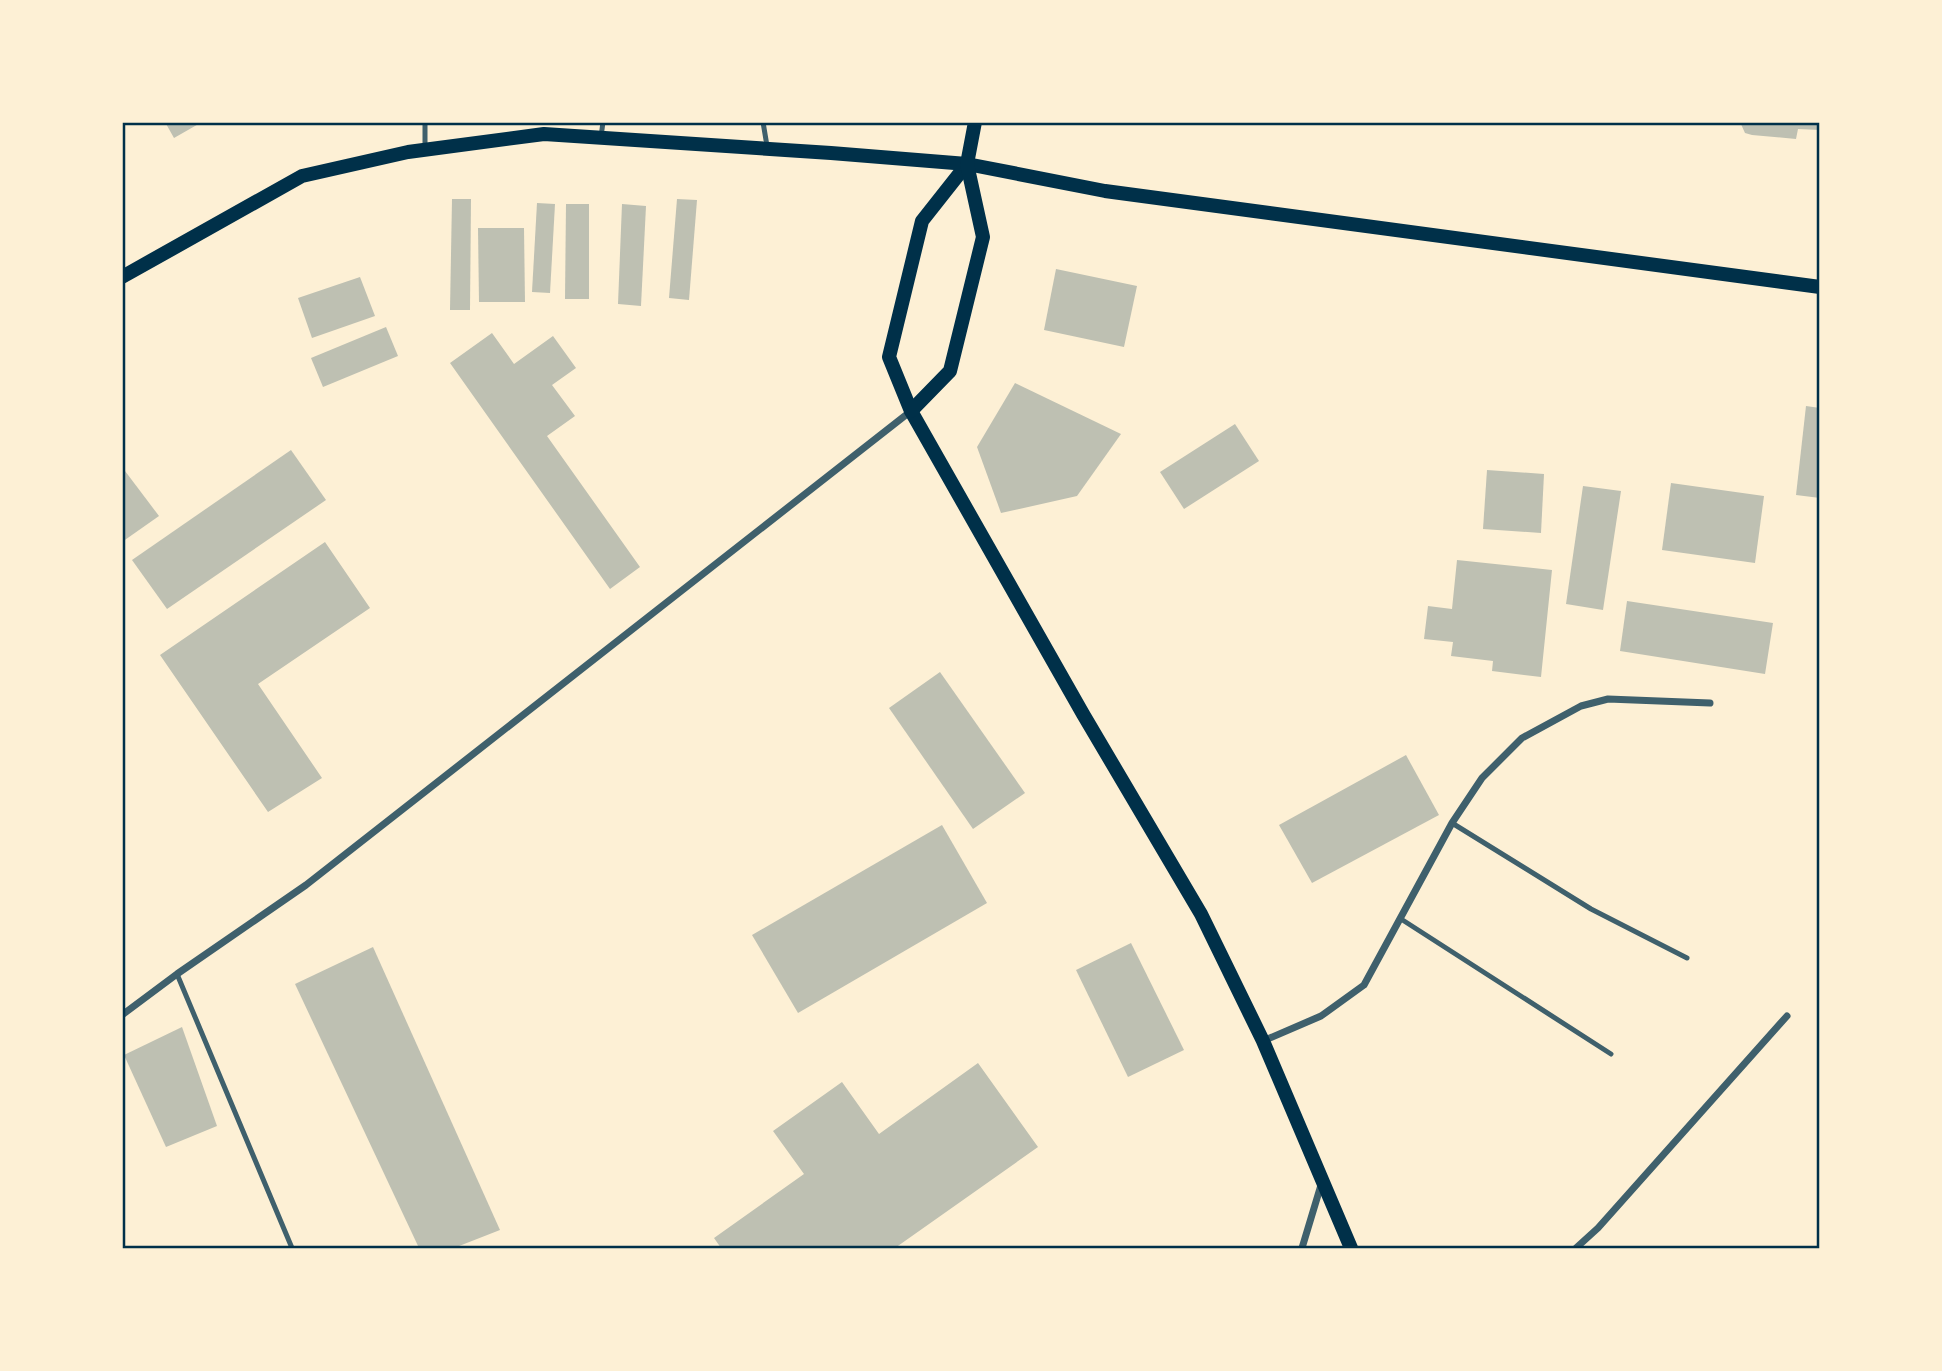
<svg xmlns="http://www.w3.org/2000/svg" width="1942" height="1371" font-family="Inter,sans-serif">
	<rect width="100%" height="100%" fill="#fdf0d5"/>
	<g fill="#bec0b2">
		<polygon points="165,122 202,122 174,138"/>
		<polygon points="1740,122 1820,122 1820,130 1798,129 1796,139 1752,135 1745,133"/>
		<polygon points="452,199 471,199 470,310 450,310"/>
		<polygon points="677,199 697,200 689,300 669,298"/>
		<polygon points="537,203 555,204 550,293 532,292"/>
		<polygon points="566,204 589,204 589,299 565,299"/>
		<polygon points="622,204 646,206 641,306 618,304"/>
		<polygon points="478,228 524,228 525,302 479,302"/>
		<polygon points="1056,269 1137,286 1124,347 1044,330"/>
		<polygon points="360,277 375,316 312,338 298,298"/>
		<polygon points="386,327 398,356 323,387 311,358"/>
		<polygon points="492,333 514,364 553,336 576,368 552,385 575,416 547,436 640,567 610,589 450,363"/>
		<polygon points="1015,383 1121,434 1077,496 1001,513 977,447"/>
		<polygon points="1806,406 1820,408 1820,498 1796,495"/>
		<polygon points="1235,424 1259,461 1184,509 1160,472"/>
		<polygon points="291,450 326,500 167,609 132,560"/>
		<polygon points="122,467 159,516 122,542"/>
		<polygon points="1487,470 1544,474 1541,533 1483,529"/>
		<polygon points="1671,483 1764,496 1755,563 1662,550"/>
		<polygon points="1583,486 1621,491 1603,610 1566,604"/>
		<polygon points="325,542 370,608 258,684 322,778 268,812 160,655"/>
		<polygon points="1457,560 1552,570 1541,677 1492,671 1493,661 1451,656 1453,642 1424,639 1428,606 1452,609"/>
		<polygon points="1627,601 1773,623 1765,674 1620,651"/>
		<polygon points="940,672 1025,793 973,829 889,708"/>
		<polygon points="1406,755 1439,815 1312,883 1279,825"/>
		<polygon points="942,825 987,903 798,1013 752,935"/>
		<polygon points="1131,943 1184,1050 1128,1077 1076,970"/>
		<polygon points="373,947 500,1230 454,1248 419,1248 295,984"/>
		<polygon points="182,1027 217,1126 166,1147 124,1055"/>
		<polygon points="978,1063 1038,1147 895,1248 721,1248 714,1238 804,1174 773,1131 842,1082 879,1134"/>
	</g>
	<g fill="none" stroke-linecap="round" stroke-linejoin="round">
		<g stroke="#3f606c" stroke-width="5">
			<polyline points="425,122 425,147"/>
			<polyline points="763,122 767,146"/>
			<polyline points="601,137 603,122"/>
			<polyline points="1452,823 1591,909 1687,958"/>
			<polyline points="1401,919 1611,1054"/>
			<polyline points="177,974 292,1248"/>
		</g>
		<g stroke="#3f606c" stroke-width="7">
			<polyline points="122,1015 177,974 306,885 911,411"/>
			<polyline points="1263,1041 1321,1016 1364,985 1452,823 1482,778 1522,738 1581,706 1608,699 1710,703"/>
			<polyline points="1302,1248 1321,1185"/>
			<polyline points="1576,1248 1598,1228 1787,1016"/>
		</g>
		<g stroke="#003049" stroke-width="14">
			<polyline points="967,164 922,221 889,357 911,411 1083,714 1201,914 1263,1041 1351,1248"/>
			<polyline points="122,277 302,176 408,152 544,134 831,153 967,164 1105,191 1820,287"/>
			<polyline points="911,411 950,371 983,237 967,164 975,122"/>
		</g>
	</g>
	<rect width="1942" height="1371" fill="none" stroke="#fdf0d5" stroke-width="248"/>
	<rect x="124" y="124" width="1694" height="1123" fill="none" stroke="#003049" stroke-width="2.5"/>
</svg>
